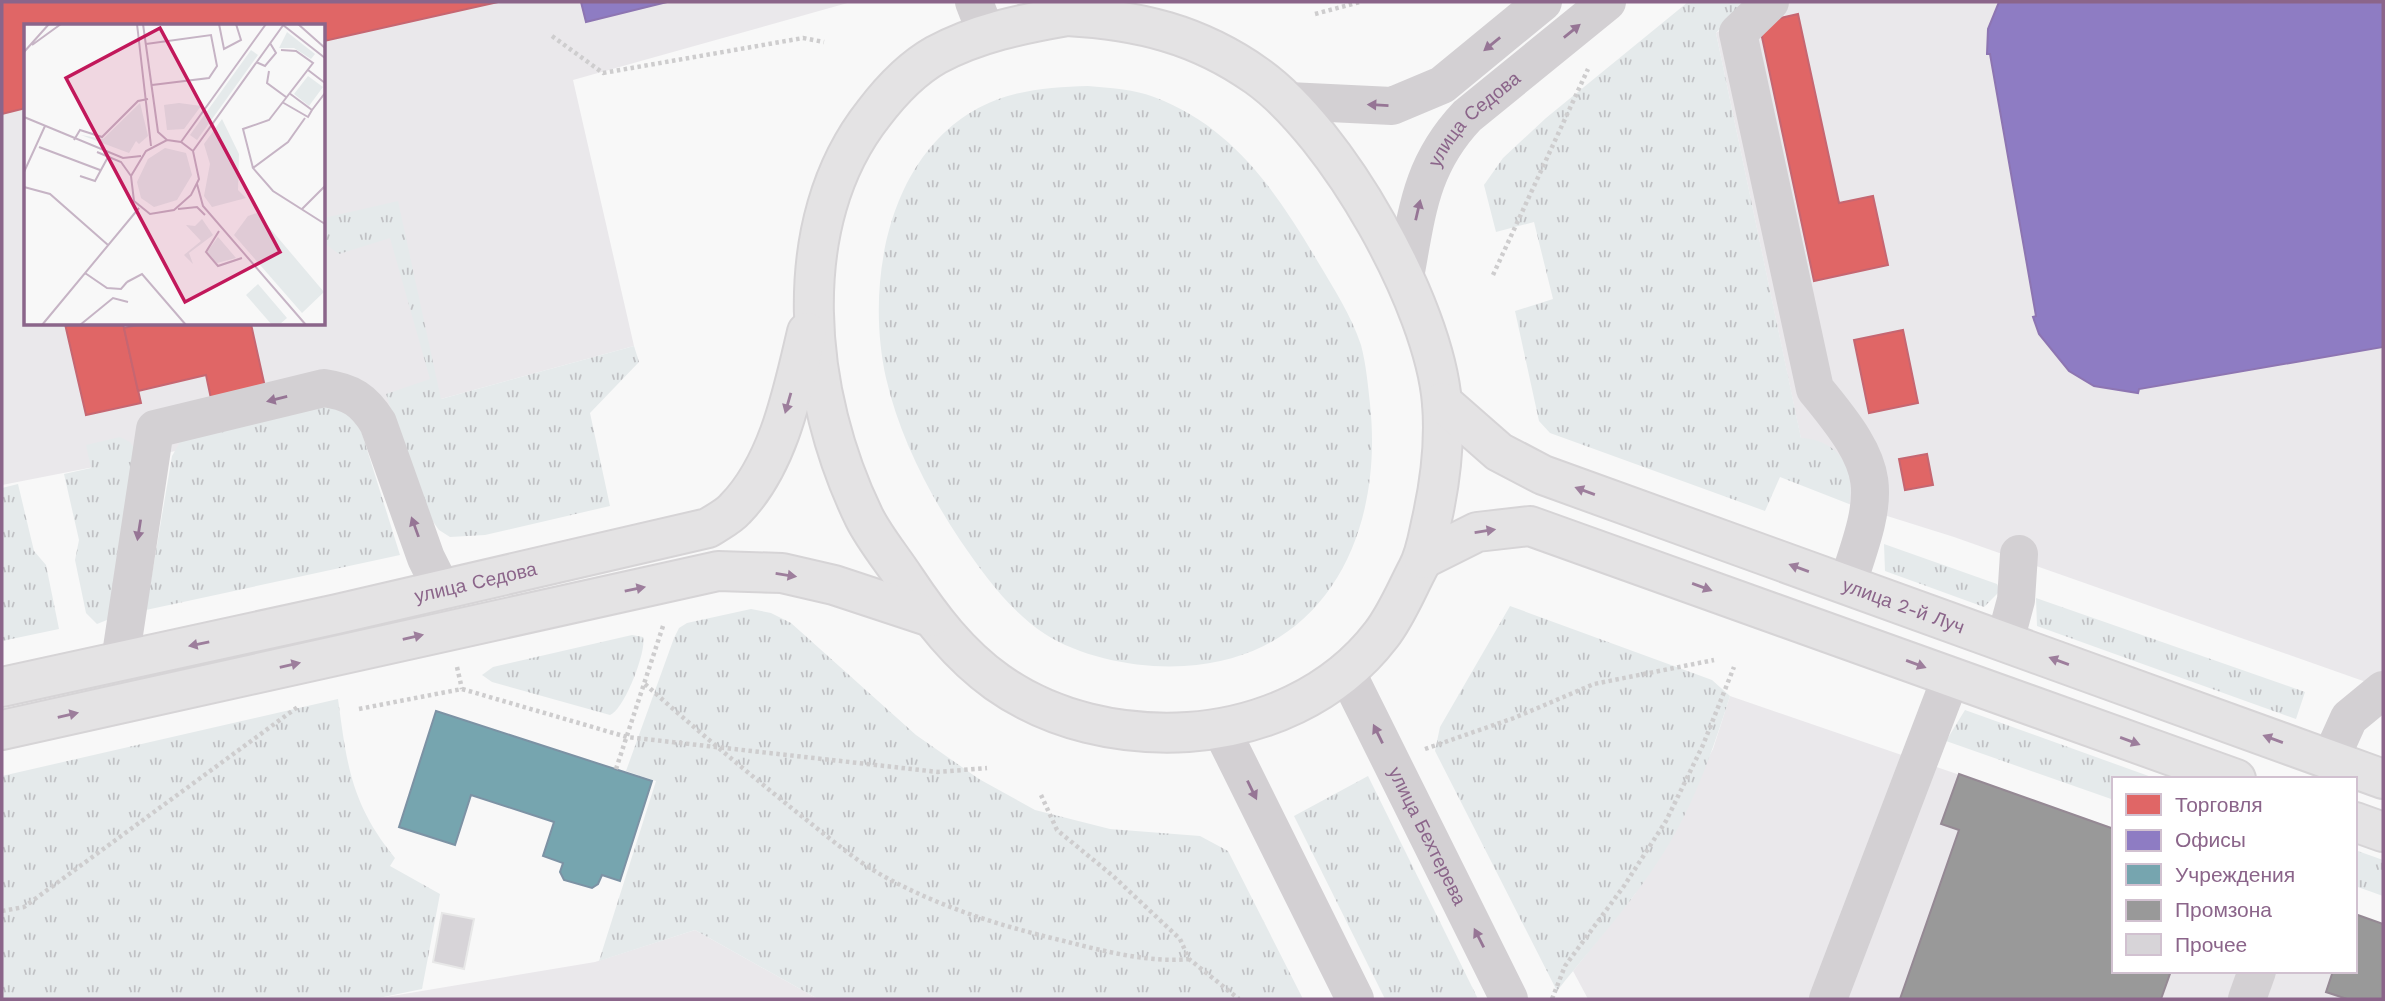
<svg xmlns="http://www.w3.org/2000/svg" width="2385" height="1001" font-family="'Work Sans',sans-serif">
	<defs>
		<pattern id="grass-tufts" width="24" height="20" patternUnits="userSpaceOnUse" patternTransform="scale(1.75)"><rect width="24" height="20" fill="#e5eaeb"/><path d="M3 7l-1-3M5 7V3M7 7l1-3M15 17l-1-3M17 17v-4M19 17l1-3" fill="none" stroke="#c0c1c4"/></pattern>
	</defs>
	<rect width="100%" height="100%" fill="#f8f8f8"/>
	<g fill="#eae8eb" fill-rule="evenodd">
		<path d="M 2,2 L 851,2 L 573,80 L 634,346 L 441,399 L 2,485 ZM 26,26 L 324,26 L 324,324 L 26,324 Z"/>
		<polygon points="1769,2 2383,2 2383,688 1954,537 1849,504 1848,473 1801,439 1716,33"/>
		<polygon points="1730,696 2114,828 2114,971 2355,971 2355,914 2383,924 2383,999 1588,999 1573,971 1635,894 1713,749"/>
		<polygon points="695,930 818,999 374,999 595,962"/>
	</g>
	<g fill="url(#grass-tufts)">
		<path d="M 1688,2 L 1746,2 L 1716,33 L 1801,438 C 1838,440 1856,467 1849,504 L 1780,477 L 1765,511 L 1550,433 L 1539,421 L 1515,311 L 1553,299 L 1534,222 L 1496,232 L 1484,185 L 1503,158 L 1546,118 Z"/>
		<path d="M 1088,86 C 1110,88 1133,89 1154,97 C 1234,127 1277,193 1318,262 C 1334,289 1351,315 1361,345 C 1366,364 1368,385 1370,404 C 1384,533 1326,658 1184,666 C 1140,669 1082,658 1045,634 C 1009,610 984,575 960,540 C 928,492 899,435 886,378 C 864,279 890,141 996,100 C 1025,89 1057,87 1088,86 Z"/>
		<polygon points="398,201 441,399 634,346 639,362 590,413 610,506 485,535 450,537 439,530 426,512 386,394 430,379 390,238 339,254 324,243 324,218"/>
		<polygon points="320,404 345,411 360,427 400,555 146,610 172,456 183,437"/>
		<polygon points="120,437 130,442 134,448 109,615 107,620 97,624 86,613 75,560 79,540 64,474 91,468 86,445"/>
		<polygon points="18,484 34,551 46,565 59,629 2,641 2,488"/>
		<polygon points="1884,544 1997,584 2000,591 1984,607 1885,571"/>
		<polygon points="2036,598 2305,692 2296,719 2037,626"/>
		<path d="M 1510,606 L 1712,680 L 1730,696 C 1716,740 1701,785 1679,826 C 1647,887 1599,938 1557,991 L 1435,751 L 1440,727 Z"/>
		<polygon points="751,609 771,613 791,623 916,735 979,779 1035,810 1110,829 1200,836 1228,851 1303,999 818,999 695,930 599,961 656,781 626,771 674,638 679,628 687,623"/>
		<path d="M 632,635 L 643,637 C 647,651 624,710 610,715 L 492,682 L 482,675 L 493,667 Z"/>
		<path d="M 338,699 C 347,765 351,804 395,858 L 390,866 L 440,894 L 422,989 L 374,999 L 2,999 L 2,776 Z"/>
		<polygon points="1965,710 2157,779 2114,779 2114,800 1946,741"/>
		<polygon points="1368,776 1478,999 1385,999 1294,816"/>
		<polygon points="2355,850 2383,860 2383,896 2355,886"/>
	</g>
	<g fill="#e06666" stroke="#c66671" stroke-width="2">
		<polygon points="2,2 498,2 324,41 324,26 26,26 26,108 2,114"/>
		<polygon points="1798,14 1839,203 1873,196 1888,265 1814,281 1759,23"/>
		<polygon points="65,324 123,324 141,403 86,415"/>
		<polygon points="141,324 251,324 267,396 213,408 206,375 138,391 124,328"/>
		<polygon points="1903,330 1918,403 1869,413 1854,340"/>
		<polygon points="1927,454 1933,485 1905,490 1899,459"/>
	</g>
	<g fill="#8e7cc3" stroke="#8d75b2" stroke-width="2">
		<polygon points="581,2 667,2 586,22"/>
		<polygon points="1999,2 2383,2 2383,347 2139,389 2138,393 2094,386 2069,371 2039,334 2033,317 2036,316 1990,54 1987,54 1988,29"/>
	</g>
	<polygon fill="#76a5af" stroke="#7c92a4" stroke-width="2" points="436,711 652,781 620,881 602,875 598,884 592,888 564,880 560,872 563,863 543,856 554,822 471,795 455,845 399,827"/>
	<g fill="#999" stroke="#958994" stroke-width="2">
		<polygon points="1959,774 2114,829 2114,971 2171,971 2161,999 1900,999 1959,830 1941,824"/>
		<polygon points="2355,914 2383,924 2383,999 2347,999 2326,992 2333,971 2355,971"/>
	</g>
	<polygon fill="#d7d4d8" stroke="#e8e8e8" stroke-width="2" points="442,913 474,919 464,969 433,962"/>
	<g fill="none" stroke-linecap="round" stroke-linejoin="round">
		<defs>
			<g id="major">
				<path d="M 1067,16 C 1138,20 1198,34 1257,76 C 1337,133 1434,304 1442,403 C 1445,440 1440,483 1432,519 C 1428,536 1426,554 1417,570 C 1406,591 1396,616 1381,635 C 1335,695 1262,727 1188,732 C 1121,736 1052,721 997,682 C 958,654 931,618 905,579 C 892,559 875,539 864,517 C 805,396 786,224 874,113 C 890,92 913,68 936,55 C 977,33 1021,24 1067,16 Z"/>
				<path id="s3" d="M 1442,402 L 1499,452 L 1543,475 L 2383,779"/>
				<polyline points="1423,559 1477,532 1530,526 2236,779"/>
				<path id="s4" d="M 2,687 L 337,614 L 708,528 C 717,522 728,517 735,509 C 779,464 793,391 807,332"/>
				<polyline points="2,730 718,571 782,573 834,585 931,617"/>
				<polyline points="2355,822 2383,832"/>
			</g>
		</defs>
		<use href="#major" stroke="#d6d4d6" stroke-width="42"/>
		<g stroke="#cecdce" stroke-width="4.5" stroke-dasharray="3.5 3.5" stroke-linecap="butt">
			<polyline points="1315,14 1360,2"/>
			<polyline points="552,36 603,73 803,38 824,42"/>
			<polyline points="1493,275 1588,69"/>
			<polyline points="457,667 462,689"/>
			<path d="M 645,684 C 695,729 747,772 799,814 C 826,835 854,860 885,877 C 942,908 1001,926 1064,941 C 1103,951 1149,963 1189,959"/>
			<polyline points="359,709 462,689 627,737 938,772 987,768"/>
			<polyline points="1425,749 1514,718 1594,684 1714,660"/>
			<polyline points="616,769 664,623"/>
			<polyline points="1041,795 1057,830 1113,876 1180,939 1189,959 1239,999"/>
			<polyline points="2,911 24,907 299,706"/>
			<polyline points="1552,999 1565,966 1624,886 1666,821 1703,745 1734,667"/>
		</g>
		<g stroke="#d3d0d3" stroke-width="38">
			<polyline points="974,2 986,33"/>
			<path d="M 1770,2 L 1738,33 L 1815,389 C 1883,471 1881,486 1847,585"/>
			<polyline points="1288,101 1392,106 1442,85 1543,2"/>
			<path id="s1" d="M 1405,277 C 1417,213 1420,166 1467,116 L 1607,2"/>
			<polyline points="2005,641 2016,600 2019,554"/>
			<path d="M 120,661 L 155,429 L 324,388 C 351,392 364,400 378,423 L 426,558 L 442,590"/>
			<path id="s2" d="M 1346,671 L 1509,999"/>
			<polyline points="1221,729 1355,999"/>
			<polyline points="2330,760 2349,718 2383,690"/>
			<polyline points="1828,999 1951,677"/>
			<polyline points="2247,999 2257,971"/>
		</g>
		<use href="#major" stroke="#e4e3e4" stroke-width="38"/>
	</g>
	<defs><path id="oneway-solid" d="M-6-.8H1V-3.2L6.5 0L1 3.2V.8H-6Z" transform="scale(1.75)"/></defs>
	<g fill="#967595">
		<use href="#oneway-solid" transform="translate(1572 31) rotate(-39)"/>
		<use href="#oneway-solid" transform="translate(1492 44) rotate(141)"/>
		<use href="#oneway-solid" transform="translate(1378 105) rotate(-177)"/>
		<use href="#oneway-solid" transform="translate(1418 210) rotate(-77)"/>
		<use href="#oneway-solid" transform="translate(277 399) rotate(166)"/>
		<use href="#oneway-solid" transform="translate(415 527) rotate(-110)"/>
		<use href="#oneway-solid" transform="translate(139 530) rotate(99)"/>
		<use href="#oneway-solid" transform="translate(1378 734) rotate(-116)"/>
		<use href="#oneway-solid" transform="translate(1252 790) rotate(64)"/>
		<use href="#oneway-solid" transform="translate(1479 938) rotate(-117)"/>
	</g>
	<g fill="#9d7e9c">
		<use href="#oneway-solid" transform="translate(788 403) rotate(106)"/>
		<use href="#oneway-solid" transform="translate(1585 491) rotate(-160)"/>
		<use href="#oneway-solid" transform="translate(1485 531) rotate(-9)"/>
		<use href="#oneway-solid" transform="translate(1799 568) rotate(-160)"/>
		<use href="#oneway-solid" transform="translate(786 575) rotate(9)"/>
		<use href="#oneway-solid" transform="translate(1702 587) rotate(20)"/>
		<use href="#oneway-solid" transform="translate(635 589) rotate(-12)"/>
		<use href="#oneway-solid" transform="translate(413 637) rotate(-13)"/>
		<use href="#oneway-solid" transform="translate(199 644) rotate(168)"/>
		<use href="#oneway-solid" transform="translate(2059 661) rotate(-160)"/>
		<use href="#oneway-solid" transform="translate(1916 664) rotate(20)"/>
		<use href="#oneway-solid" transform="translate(290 665) rotate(-13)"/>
		<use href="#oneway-solid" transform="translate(68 715) rotate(-13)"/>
		<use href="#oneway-solid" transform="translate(2273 739) rotate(-160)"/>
		<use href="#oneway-solid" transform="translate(2130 741) rotate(20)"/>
	</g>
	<g text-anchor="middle" stroke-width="7" stroke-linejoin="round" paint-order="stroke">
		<g font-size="19" fill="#8b658a" stroke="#fff">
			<text dy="7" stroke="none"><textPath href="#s1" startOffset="178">улица Седова</textPath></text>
			<text dy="7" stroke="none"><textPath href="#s4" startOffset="485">улица Седова</textPath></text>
			<text dy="7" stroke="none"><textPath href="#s3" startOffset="509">улица 2-й Луч</textPath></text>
			<text dy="7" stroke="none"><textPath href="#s2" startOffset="184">улица Бехтерева</textPath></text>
		</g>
	</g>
	<g transform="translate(24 24)">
		<rect width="301" height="301" fill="#f8f8f8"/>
		<path d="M 263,8 L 291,30 L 287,35 L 270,24 L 255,24 ZM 227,26 L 234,31 L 173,116 L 166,111 ZM 284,52 L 299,63 L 285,82 L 270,70 ZM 116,79 L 124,112 L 115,120 L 112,117 L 105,129 L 57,111 L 79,115 ZM 155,79 L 177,82 L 160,105 L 143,106 L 140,81 ZM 198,95 L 215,130 L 214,166 L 222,174 L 188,183 L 180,172 L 186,140 L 180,120 ZM 141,124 L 162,129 L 168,151 L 153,176 L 130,183 L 117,174 L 113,158 L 124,135 ZM 233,189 L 300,268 L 278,289 L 210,211 L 224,192 ZM 178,195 L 189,211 L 165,229 L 169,240 L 160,231 L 177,217 L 162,201 L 171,202 ZM 194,213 L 212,234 L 193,239 L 183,228 ZM 234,260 L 263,294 L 256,300 L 248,301 L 222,271 Z" fill="#e5eaeb"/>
		<path fill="none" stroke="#c6b4c5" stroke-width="2" d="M 113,0 L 127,122M 119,0 L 134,108 L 143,116M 195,0 L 200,25 L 217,16 L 212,0M 274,0 L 301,24M 259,1 L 301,34M 122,20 L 187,11 L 193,42 L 185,54 L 128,61M 8,21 L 37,0M 0,28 L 25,0M 232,38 L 241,42 L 252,29 L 246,19M 284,46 L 301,59M 245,47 L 243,59 L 262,73M 258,78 L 284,93 L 288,86 L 265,69M 288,86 L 301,69M 0,93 L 99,134 L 117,132M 281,94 L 264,118 L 229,144 L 249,167 L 301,200M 50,116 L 56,106 L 78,113 L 114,77 L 124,75M 143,116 L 157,118 L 169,127 L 175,155 L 167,171 L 150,186 L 126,190 L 110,177 L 107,152 L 122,127 ZM 157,118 L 242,0M 15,123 L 76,146M 169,127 L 260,0M 73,128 L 97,138 L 107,152M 229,144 L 219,105 L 245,96 L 289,39 L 272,27 L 257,26M 0,148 L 21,102M 56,152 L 71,157 L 84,133M 173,160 L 179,182 L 282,301M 0,163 L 26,170 L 84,221M 154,185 L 173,183 L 181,191M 278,185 L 301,162M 195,207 L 182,228 L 194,242 L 218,234M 61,249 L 83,264 L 97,265 L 103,258M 103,258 L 118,250 L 162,301M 18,301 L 115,184M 56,301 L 89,274 L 104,278"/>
		<path fill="#c2185b" fill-opacity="0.15" stroke="#c2185b" stroke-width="3.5" d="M 136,4 L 256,228 L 161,278 L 42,54 Z"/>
		<rect width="301" height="301" fill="none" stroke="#8b658a" stroke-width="3.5"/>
	</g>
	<rect width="2385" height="1001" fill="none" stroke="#8b658a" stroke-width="7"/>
	<rect x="2112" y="777" width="245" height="196" fill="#ffffff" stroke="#d1c1d0" stroke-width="2"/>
	<rect x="2126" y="794" width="35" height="21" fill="#e06666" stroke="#d1c1d0" stroke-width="2"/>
	<text x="2175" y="812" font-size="21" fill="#8b658a">Торговля</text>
	<rect x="2126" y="830" width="35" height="21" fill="#8e7cc3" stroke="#d1c1d0" stroke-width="2"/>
	<text x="2175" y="847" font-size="21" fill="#8b658a">Офисы</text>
	<rect x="2126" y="864" width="35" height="21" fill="#76a5af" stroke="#d1c1d0" stroke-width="2"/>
	<text x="2175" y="882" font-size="21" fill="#8b658a">Учреждения</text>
	<rect x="2126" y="900" width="35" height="21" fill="#999999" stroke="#d1c1d0" stroke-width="2"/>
	<text x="2175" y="917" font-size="21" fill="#8b658a">Промзона</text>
	<rect x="2126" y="934" width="35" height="21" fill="#d7d4d8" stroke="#d1c1d0" stroke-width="2"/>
	<text x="2175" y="952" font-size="21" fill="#8b658a">Прочее</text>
</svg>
